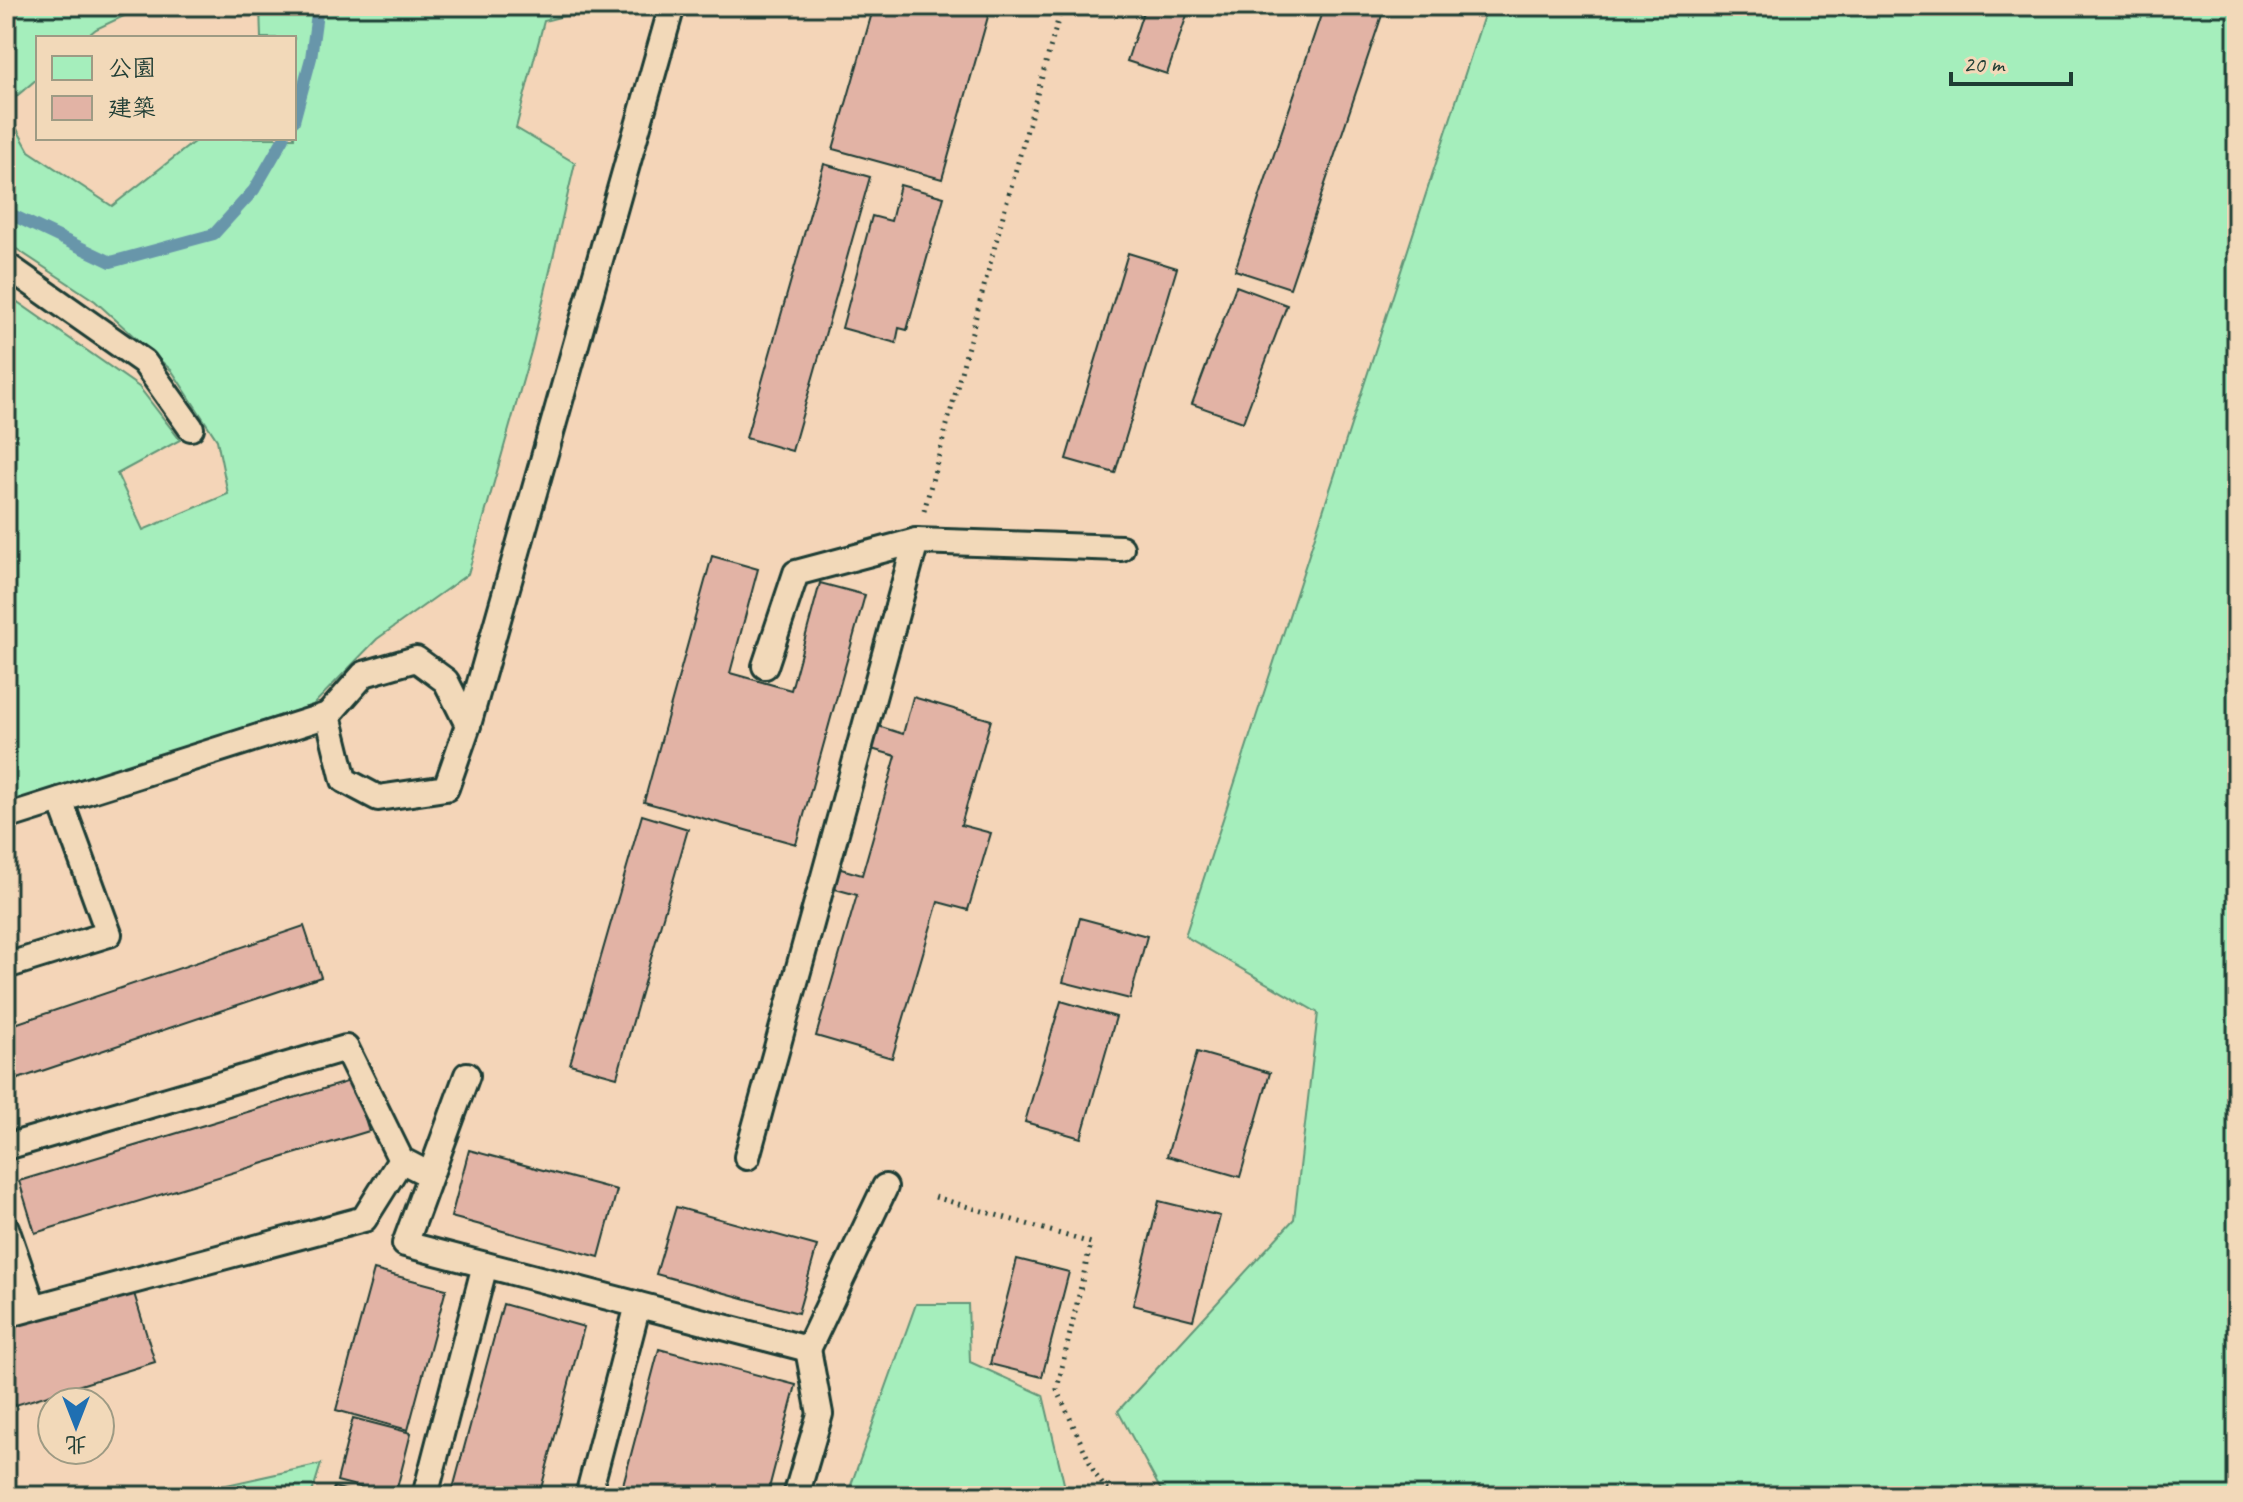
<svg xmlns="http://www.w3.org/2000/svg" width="2243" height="1502" font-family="Caveat,'LXGW WenKai TC',sans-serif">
	<rect width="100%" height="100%" fill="#f4d5b8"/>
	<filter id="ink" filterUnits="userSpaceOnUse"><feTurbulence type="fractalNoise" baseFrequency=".0125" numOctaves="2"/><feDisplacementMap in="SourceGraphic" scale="16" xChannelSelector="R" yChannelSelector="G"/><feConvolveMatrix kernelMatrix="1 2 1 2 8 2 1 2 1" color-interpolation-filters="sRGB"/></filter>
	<g filter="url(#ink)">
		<g fill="#a5eebc" stroke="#629678" stroke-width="2">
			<polygon points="6,6 145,6 96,29 85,38 38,38 38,78 6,105"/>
			<polygon points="260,6 603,6 544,21 516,128 575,163 532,348 468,574 377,639 313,705 6,805 6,294 139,387 180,440 117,474 143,530 228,494 217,440 172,371 95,301 6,242 6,109 29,151 112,206 199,138 294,138 294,38 261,38"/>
			<polygon points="1487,6 2237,6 2237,1496 1164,1496 1118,1411 1294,1219 1318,1013 1185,936"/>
			<polygon points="916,1304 968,1304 970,1362 1043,1395 1067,1496 847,1496"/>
			<polygon points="321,1464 311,1496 177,1496"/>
		</g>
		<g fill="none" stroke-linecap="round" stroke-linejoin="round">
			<g stroke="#6896aa" stroke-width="12">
				<polyline points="294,121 311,58 318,6"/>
				<polyline points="6,212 111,262 214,234 254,190 284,138"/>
			</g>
		</g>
		<g fill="#e2b3a5" stroke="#1f3d34" stroke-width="2">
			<polygon points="874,6 991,6 942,179 833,149"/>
			<polygon points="1145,6 1190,6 1167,74 1127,61"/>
			<polygon points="1324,6 1385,6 1290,288 1235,270"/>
			<polygon points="824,164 870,177 792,451 746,438"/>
			<polygon points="900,185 944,197 907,330 899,328 896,343 842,328 872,216 891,221"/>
			<polygon points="1128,253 1177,268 1115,473 1066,459"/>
			<polygon points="1236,286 1287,305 1243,422 1192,404"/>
			<polygon points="712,556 758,569 730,673 791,690 820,583 865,595 796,844 644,802"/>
			<polygon points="913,697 991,720 961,825 991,833 968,910 938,902 892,1058 816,1036 857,895 828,887 834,867 862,875 896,756 868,748 875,725 903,734"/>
			<polygon points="642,815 688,829 617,1077 570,1064"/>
			<polygon points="1080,918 1147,936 1130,999 1063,982"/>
			<polygon points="304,926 321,977 6,1083 6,1027"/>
			<polygon points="1061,1001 1116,1017 1081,1138 1025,1122"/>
			<polygon points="1197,1052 1270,1073 1240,1177 1167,1156"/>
			<polygon points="353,1080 369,1131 35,1233 19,1181"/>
			<polygon points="469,1150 617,1190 599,1257 451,1217"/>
			<polygon points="1159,1201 1220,1216 1193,1320 1133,1305"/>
			<polygon points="676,1207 817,1246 798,1313 656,1274"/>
			<polygon points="1017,1259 1069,1272 1042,1377 990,1364"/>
			<polygon points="374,1270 446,1289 408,1430 336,1410"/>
			<polygon points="133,1290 155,1362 6,1408 6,1329"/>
			<polygon points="503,1304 584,1327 539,1496 451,1496"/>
			<polygon points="659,1349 796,1385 767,1496 620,1496"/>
			<polygon points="353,1418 411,1433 395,1496 337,1481"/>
			<polygon points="334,1487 365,1496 331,1496"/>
		</g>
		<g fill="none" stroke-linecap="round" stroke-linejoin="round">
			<defs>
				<g id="service">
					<polyline points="6,265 144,362 191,428"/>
					<polygon points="416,659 446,681 468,725 446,788 378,798 344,780 328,715 364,674"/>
					<polyline points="765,666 796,573 916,541 1121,548"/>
					<polyline points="468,725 672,6"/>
					<polyline points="6,817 328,715"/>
					<polyline points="6,966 109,934 60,800"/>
					<polyline points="467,1075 405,1244 808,1349 885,1187"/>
					<polyline points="6,1147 346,1048 401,1160 430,1175"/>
					<polyline points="747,1157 916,541"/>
					<polyline points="6,1228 33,1306"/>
					<polyline points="6,1315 364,1219 401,1160"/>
					<polyline points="425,1496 485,1265"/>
					<polyline points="588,1496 638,1305"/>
					<polyline points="796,1496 820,1414 808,1349"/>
				</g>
			</defs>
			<use href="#service" stroke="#1f3d34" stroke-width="30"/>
			<g stroke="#1f3d34" stroke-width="5" stroke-dasharray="2 6" stroke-linecap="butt">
				<polyline points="924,511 1005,208 1062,6"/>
				<polyline points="935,1197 1091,1243 1057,1389 1095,1474 1111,1496"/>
			</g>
			<use href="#service" stroke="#f2d9b9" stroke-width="24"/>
		</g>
	</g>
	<rect width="2243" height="1502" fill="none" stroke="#f2d9b9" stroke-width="32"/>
	<rect x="16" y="16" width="2211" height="1470" fill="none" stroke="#1f3d34" stroke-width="3" filter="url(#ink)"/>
	<rect x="36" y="36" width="260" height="104" fill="#f2d9b9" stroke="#9e9b84" stroke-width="2"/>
	<rect x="52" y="56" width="40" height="24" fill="#a5eebc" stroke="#9e9b84" stroke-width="2"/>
	<text x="108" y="76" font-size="24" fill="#1f3d34">公園</text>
	<rect x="52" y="96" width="40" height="24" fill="#e2b3a5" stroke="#9e9b84" stroke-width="2"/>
	<text x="108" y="116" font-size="24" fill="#1f3d34">建築</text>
	<g transform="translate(76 1426) rotate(180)"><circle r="38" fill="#f2d9b9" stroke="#9e9b84" stroke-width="2"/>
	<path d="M0-6L14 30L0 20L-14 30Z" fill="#1f6fb2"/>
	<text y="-12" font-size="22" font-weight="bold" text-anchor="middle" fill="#1f3d34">北</text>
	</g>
	<path d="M1951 72v12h120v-12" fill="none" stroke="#1f3d34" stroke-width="4"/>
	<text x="1963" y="72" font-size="24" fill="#1f3d34" stroke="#f2d9b9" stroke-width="6" paint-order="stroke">20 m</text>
</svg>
